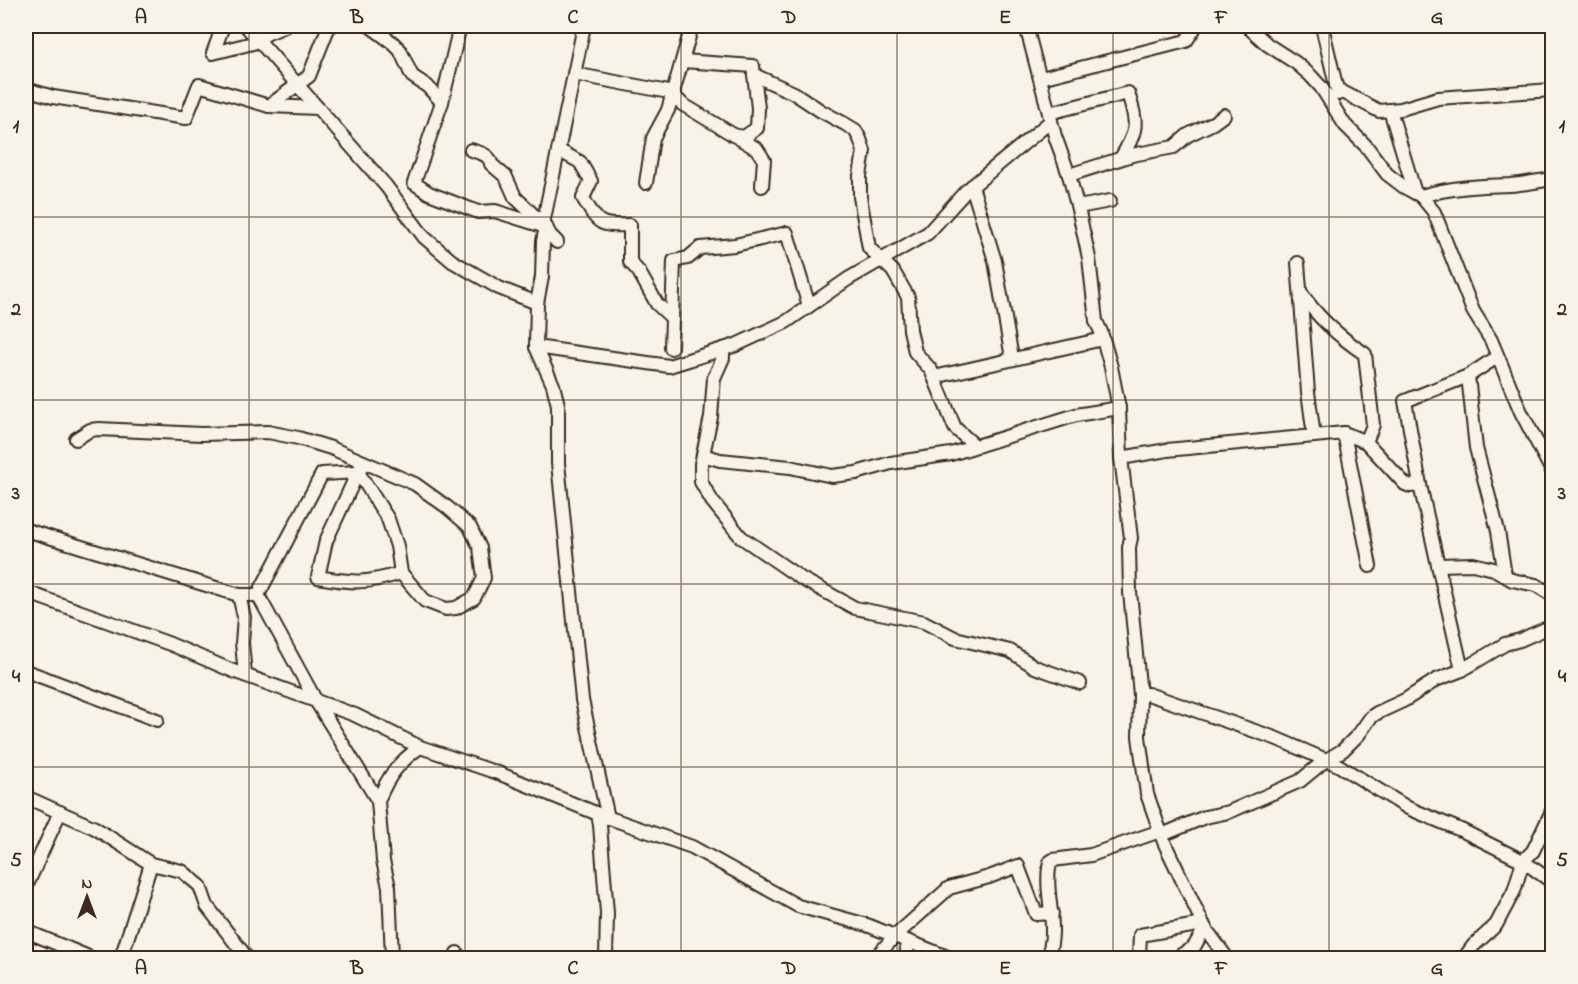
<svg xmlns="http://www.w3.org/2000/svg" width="1578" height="984" font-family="'Indie Flower',sans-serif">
	<rect width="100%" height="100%" fill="#f7f3e8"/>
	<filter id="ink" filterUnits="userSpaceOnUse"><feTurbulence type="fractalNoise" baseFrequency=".0167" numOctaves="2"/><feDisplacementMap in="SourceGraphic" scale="12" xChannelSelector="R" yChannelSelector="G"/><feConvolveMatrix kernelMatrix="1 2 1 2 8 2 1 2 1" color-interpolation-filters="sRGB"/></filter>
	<g filter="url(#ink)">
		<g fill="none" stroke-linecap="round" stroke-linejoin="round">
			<defs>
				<g id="minor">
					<polyline points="223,26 213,53 253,43 266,34 285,26"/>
					<polyline points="246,26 386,186 424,237 452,261 499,288 537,303"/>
					<polyline points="370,26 393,43 400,50 412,76 427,86 442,102"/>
					<polyline points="460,26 442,102 414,183 429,193 478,212 495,211 546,227 543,241 542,277 537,303 536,347 669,366 736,345 786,322 848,279 928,233 965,192 1051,121"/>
					<polyline points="1026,26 1055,136 1069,175 1080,217 1089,258 1096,321 1101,332 1111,367 1119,408 1121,458 1131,538 1129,547 1130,592 1140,695 1139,737 1147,794 1164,842 1205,928 1227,958"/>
					<polyline points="1247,26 1268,45 1296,63 1310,75 1321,87 1345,125 1367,147 1387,174 1404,187 1421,196 1434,212 1473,311 1491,340 1521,412 1552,471"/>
					<polyline points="1322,26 1338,94"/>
					<polyline points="683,61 753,66 758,108 757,128 744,137 733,135"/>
					<polyline points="574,74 674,93"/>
					<polyline points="754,75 794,93 821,111 845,124 855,130 860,139 864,151 860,176 860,197 869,248 893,271 908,297 910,330 915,352 931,370 955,428 974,445"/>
					<polyline points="1041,78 1186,41 1196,26"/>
					<polyline points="26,89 53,97 186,118 199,85 269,106 318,108"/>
					<polyline points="1337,89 1379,111 1401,109 1438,98 1552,90"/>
					<polyline points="673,95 682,104 757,149 764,160 762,186"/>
					<polyline points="269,106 309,76 329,26"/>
					<polyline points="1390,110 1415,193"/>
					<path d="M 1049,113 L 1128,93 C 1138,125 1138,129 1121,158"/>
					<path d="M 471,150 C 479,153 490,154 491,164 L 506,177 L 515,197 L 546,227 L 550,235 L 557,242"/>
					<path d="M 558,150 L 580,162 L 591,181 L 583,198 C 599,225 599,226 630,225 L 630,262 L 639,272 L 657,304 L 672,318"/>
					<polyline points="1069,175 1132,155 1174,147 1188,135 1213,123 1224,115"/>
					<polyline points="646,183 653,138 668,110 692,26"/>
					<polyline points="972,186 995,261 1012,358"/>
					<path d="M 1421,196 C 1451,187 1479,186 1510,185 C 1524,184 1539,181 1552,179"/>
					<polyline points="1078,207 1110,201"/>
					<polyline points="543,224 584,26"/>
					<path d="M 1301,293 C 1317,317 1341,338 1365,354 L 1373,425 L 1366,442"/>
					<polyline points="536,347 553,385 558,405 558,463 582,700 608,818"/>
					<polyline points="671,348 674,261 688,258 700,248 735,245 787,233 809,306"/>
					<polyline points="723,349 723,358 714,378 711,417 701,464 701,482 712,501 741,537 802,579 855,608 924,622 955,638 1010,651 1035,667 1080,683"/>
					<polyline points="1468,376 1476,448 1498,531 1505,575"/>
					<polyline points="934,377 1103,339"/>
					<polyline points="1344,433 1366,442 1405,484 1410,486 1420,485 1438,565 1473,564 1494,569 1512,580 1536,585 1552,595"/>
					<polyline points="1314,436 1344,433 1370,566"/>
					<path d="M 76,439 L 90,430 L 99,429 L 201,434 L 268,432 L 298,438 L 331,448 L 415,484 L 447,507 L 470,527 L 480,548 L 484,578 L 474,598 L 456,608 L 446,609 L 425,601 L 401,573 C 367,584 353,583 318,577 L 326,541 L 358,472 L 388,519 L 397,546 L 401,573"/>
					<polyline points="703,455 720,460 790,467 832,476 856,473 891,463 951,454 1076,415 1119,408"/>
					<polyline points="1121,458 1167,450 1314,436 1308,392 1298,263"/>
					<polyline points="1420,485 1405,401 1468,376 1497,357"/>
					<polyline points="26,530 239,595 258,595 316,701 355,715 420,747 498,773 598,814 692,847 798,906 867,925 950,958"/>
					<polyline points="1438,565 1462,670"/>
					<polyline points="26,592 170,644 233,671 316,701 378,801 383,861 389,887 392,958"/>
					<polyline points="239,595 244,617 242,643 245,675"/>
					<polyline points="258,595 322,474 358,472 361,467"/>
					<polyline points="26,671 157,720"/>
					<polyline points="1140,695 1148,694 1275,738 1338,765 1408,808 1463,831 1523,861 1552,882"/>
					<polyline points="26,797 95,828 151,864 182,871 200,886 207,906 247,958"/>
					<path d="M 378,801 C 388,776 398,763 420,747"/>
					<polyline points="598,814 600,825 607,913 606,958"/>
					<polyline points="1162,835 1205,817 1229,812 1300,781 1323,762 1343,750 1359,734 1371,717 1377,713 1405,700 1436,680 1462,670 1505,644 1520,640 1552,626"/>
					<polyline points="26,887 60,812"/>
					<polyline points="26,931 91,958"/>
					<polyline points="906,942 908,958"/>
					<polyline points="457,953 457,958"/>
					<polyline points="121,958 151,864"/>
					<polyline points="875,958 894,937 949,888 989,877 1018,866 1036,914 1052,913"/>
					<path d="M 1047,958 C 1060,926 1043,894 1050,862 L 1053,860 L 1091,855 L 1160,831"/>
					<polyline points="1139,958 1140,935 1203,924"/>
					<polyline points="1176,958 1194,947 1205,928"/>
					<polyline points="1213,958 1216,958"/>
					<polyline points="1464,958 1473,946 1496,925 1514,891 1523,861 1533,851 1552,811"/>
				</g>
			</defs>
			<use href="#minor" stroke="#3b2a1e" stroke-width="16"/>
			<use href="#minor" stroke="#f7f3e8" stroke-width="12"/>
		</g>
	</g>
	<path fill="none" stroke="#3b2a1e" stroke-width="1.5" stroke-opacity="0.55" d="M 249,26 L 249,958M 465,26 L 465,958M 681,26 L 681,958M 897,26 L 897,958M 1113,26 L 1113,958M 1329,26 L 1329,958M 26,217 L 1552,217M 26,400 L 1552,400M 26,584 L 1552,584M 26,767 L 1552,767"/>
	<rect width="1578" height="984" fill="none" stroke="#f7f3e8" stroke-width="66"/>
	<g transform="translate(87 897)" stroke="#f7f3e8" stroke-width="4.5" paint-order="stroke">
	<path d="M0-4.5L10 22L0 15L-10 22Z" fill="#3b2a1e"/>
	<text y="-9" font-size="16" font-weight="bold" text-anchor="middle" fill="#3b2a1e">N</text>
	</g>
	<rect x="33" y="33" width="1512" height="918" fill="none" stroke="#3b2a1e" stroke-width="2"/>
	<g font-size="20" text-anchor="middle" font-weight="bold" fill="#3b2a1e">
		<text x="141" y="23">A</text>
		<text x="357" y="23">B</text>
		<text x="573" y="23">C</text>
		<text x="789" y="23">D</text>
		<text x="1005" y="23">E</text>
		<text x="1221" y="23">F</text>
		<text x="1437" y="23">G</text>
		<text x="16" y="132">1</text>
		<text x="1562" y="132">1</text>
		<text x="16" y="315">2</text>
		<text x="1562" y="315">2</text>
		<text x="16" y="499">3</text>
		<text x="1562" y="499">3</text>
		<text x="16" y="682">4</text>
		<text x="1562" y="682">4</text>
		<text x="16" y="866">5</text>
		<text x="1562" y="866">5</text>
		<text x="141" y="974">A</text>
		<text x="357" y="974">B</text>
		<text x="573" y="974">C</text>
		<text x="789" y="974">D</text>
		<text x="1005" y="974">E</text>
		<text x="1221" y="974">F</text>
		<text x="1437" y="974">G</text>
	</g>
</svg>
